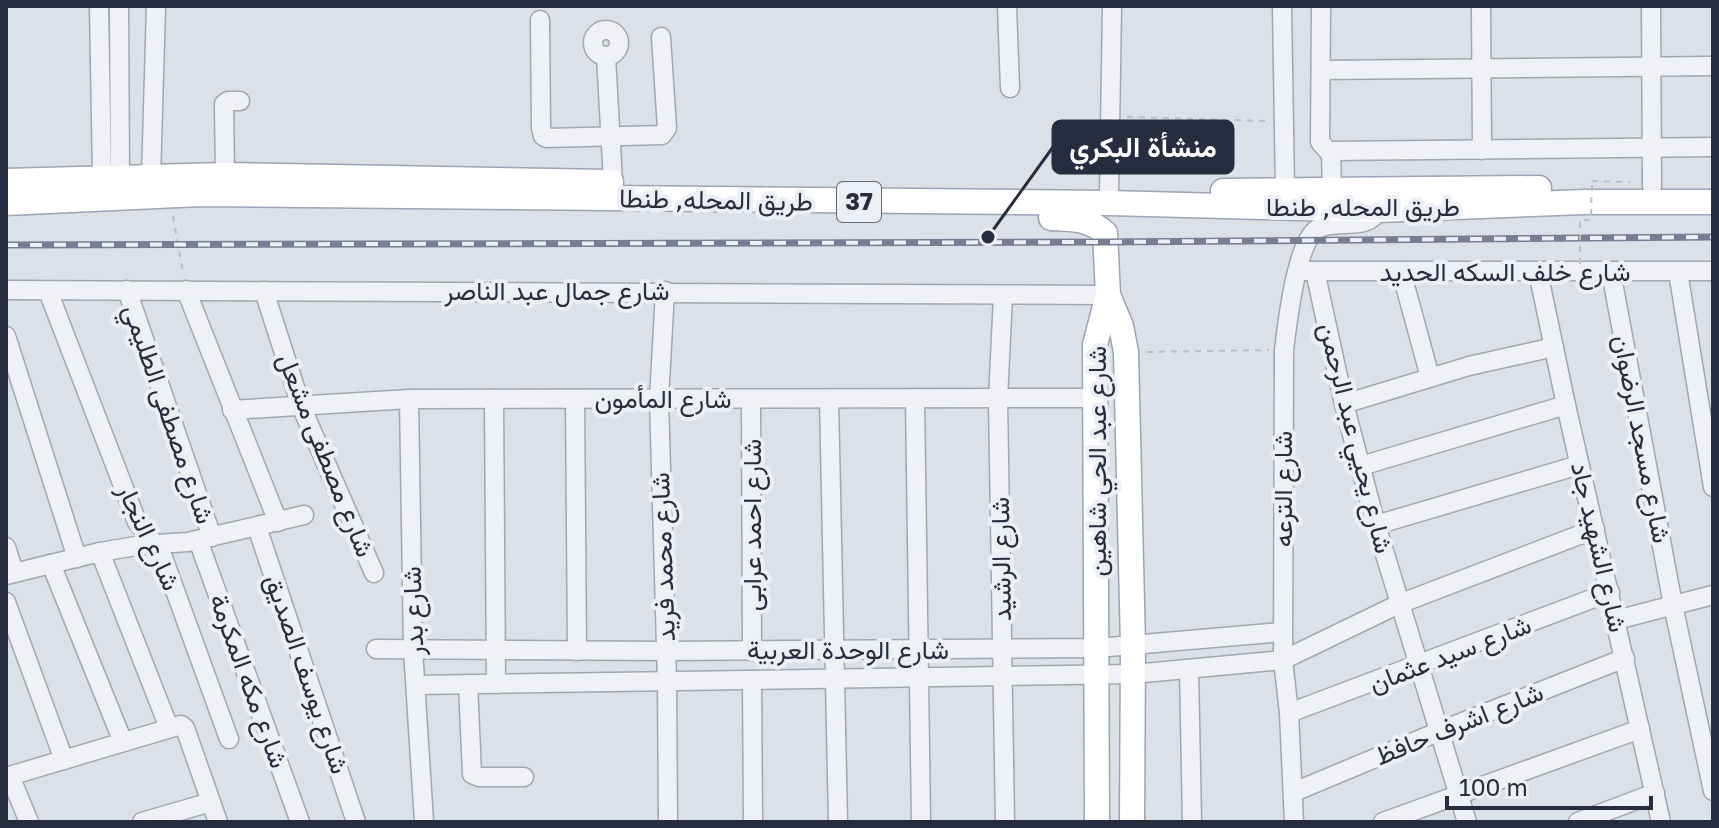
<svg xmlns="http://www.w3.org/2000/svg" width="1719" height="828" font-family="'Golos Text',Vazirmatn,sans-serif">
	<rect width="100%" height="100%" fill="#dce0e7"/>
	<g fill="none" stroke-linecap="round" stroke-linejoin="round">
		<defs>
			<g id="minor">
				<polyline points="99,6 102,179"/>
				<polyline points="119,6 120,178"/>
				<polyline points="1007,6 1010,88"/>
				<polyline points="1282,6 1285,191"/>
				<polyline points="1321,6 1320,142 1328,151 1713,147"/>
				<polyline points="1481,6 1482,150"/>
				<polyline points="1651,6 1652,187"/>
				<polyline points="540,20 541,128 543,136 547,138 662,135 667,128 661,37"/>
				<circle cx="606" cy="43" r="13"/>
				<polyline points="606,56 613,182"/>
				<polyline points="1321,70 1713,66"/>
				<polyline points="1331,152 1332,190"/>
				<polyline points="225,175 224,104 228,101 240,101"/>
				<polyline points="151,178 156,6"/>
				<polyline points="1109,191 1112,6"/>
				<polyline points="1305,271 1713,271"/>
				<polyline points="1315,271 1344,404 1376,525 1467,822"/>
				<polyline points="1401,271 1430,377"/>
				<polyline points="1538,272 1566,405 1661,822"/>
				<polyline points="1611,272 1673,605 1713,791"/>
				<polyline points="1678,272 1713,487"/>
				<polyline points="6,290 1108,295"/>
				<polyline points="127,290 212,537"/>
				<polyline points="186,290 278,522"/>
				<polyline points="48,291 137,522 161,552 229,739"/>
				<polyline points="264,291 301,406 374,573"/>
				<polyline points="665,291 659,399 667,681 668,822"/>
				<polyline points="1003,296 998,399 1005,822"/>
				<polyline points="6,336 77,558"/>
				<polyline points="915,398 921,822"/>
				<polyline points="409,399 413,649 424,822"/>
				<polyline points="494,399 496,684"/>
				<polyline points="575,399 577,651"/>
				<polyline points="751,399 752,651"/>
				<polyline points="829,399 838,822"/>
				<polyline points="1344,404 1469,366 1554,347"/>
				<polyline points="232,410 409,399 1095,398"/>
				<polyline points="1361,466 1566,405"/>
				<polyline points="1376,525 1579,465"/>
				<polyline points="257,527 356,822"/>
				<polyline points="198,540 300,822"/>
				<polyline points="6,547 14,573"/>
				<polyline points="100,552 169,728"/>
				<polyline points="51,564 123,742"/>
				<polyline points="6,575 100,552 142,545 188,542 304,515"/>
				<polyline points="6,602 64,760"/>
				<polyline points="1616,620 1713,595"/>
				<polyline points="376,649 666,651 1097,648 1282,632"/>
				<polyline points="1189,669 1192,822"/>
				<polyline points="752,680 753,822"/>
				<polyline points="468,684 472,774 479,777 524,777"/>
				<polyline points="416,685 1133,674 1283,660 1399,604 1595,529"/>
				<polyline points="1289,713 1610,592"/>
				<polyline points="10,776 29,822"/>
				<polyline points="6,777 181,725 185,728 218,822"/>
				<polyline points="1294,792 1440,731 1625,658"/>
				<polyline points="142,822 211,802"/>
				<path d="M 1294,822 L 1289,713 L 1283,660 L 1284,350 C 1287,325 1296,245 1316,230 C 1333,217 1369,233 1378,210"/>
				<polyline points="1383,822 1640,729"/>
				<polyline points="1578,822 1655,793"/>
			</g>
			<g id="major">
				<polyline points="6,181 225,175 611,182"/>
				<polyline points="1223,191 1539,188"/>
				<polyline points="6,203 200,194 1109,203 1378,210 1585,202 1713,202"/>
				<path d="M 1051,218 C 1071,219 1089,218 1105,233 L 1108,295 L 1095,345 L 1097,822"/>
				<polyline points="1108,295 1121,326 1126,352 1133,646 1132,822"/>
			</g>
		</defs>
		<use href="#minor" stroke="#a1a7b1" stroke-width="21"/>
		<use href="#major" stroke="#9ba4b4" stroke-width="27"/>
		<g stroke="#babec6" stroke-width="2" stroke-dasharray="6 6" stroke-linecap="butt">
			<polyline points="1127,117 1269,121"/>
			<polyline points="1592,181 1630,182"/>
			<polyline points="173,216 183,273"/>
			<polyline points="1147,352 1269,350"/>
		</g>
		<use href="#minor" stroke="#eff1f6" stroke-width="18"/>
		<use href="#major" stroke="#fff" stroke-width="24"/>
		<defs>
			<polyline id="rail" points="6,245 1106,242 1713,237"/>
		</defs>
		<use href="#rail" stroke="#757e92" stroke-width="7"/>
		<use href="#rail" stroke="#eceff5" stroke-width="4" stroke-dasharray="12" stroke-linecap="butt"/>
		<polyline stroke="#babec6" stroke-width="2" stroke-dasharray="6 6" stroke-linecap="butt" points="1580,264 1580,220 1591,220 1592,181"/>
	</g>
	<g text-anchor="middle" stroke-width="8" stroke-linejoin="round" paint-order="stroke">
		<rect fill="#eceff5" stroke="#616775" stroke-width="2" x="837" y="182" width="44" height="40" rx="6"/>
		<g font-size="24" font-weight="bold" fill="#252d3e">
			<text x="859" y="210">37</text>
		</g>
		<g font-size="26" fill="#252d3e" stroke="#eceff5">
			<text transform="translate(716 200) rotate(1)" y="9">طريق المحله, طنطا</text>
			<text x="1363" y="216">طريق المحله, طنطا</text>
			<text x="1505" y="281">شارع خلف السكه الحديد</text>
			<text x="557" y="300">شارع جمال عبد الناصر</text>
			<text x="663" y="408">شارع المأمون</text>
			<text transform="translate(169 414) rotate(71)" y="9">شارع مصطفى الطليمي</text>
			<text transform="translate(1356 438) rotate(76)" y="9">شارع يحيي عبد الرحمن</text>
			<text transform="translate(1642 439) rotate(79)" y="9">شارع مسجد الرضوان</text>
			<text transform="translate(326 455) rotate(68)" y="9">شارع مصطفى مشعل</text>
			<text transform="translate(1097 461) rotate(-90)" y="9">شارع عبد الحي شاهين</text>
			<text transform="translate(1283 489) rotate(-90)" y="9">شارع الترعه</text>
			<text transform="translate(752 525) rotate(-90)" y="9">شارع احمد عرابى</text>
			<text transform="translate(149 537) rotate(65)" y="9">شارع النجار</text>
			<text transform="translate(1599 547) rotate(77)" y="9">شارع الشهيد جاد</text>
			<text transform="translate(663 557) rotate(-92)" y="9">شارع محمد فريد</text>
			<text transform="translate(1001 559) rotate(-91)" y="9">شارع الرشيد</text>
			<text transform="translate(413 611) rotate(-92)" y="9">شارع بدر</text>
			<text x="848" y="659">شارع الوحدة العربية</text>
			<text transform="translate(1450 654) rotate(-21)" y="9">شارع سيد عثمان</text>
			<text transform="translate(307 674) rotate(71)" y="9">شارع يوسف الصديق</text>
			<text transform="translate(249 681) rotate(70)" y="9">شارع مكه المكرمة</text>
			<text transform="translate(1459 724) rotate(-22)" y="9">شارع اشرف حافظ</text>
		</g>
	</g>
	<path fill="none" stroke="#252d3e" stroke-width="3" d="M988 237L1053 147"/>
	<circle fill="#252d3e" stroke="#eceff5" stroke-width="3" cx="988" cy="237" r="8"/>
	<rect fill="#252d3e" stroke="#252d3e" stroke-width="3" x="1053" y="121" width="180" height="52" rx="8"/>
	<g font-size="28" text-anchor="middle" font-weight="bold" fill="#fff">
		<text x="1143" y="157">منشأة البكري</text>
	</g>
	<rect width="1719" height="828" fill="none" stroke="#252d3e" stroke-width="16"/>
	<path d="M1447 796v12h204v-12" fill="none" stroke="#252d3e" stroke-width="4"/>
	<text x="1459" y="796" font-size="24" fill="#252d3e" stroke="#eceff5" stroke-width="6" paint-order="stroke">100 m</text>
</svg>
